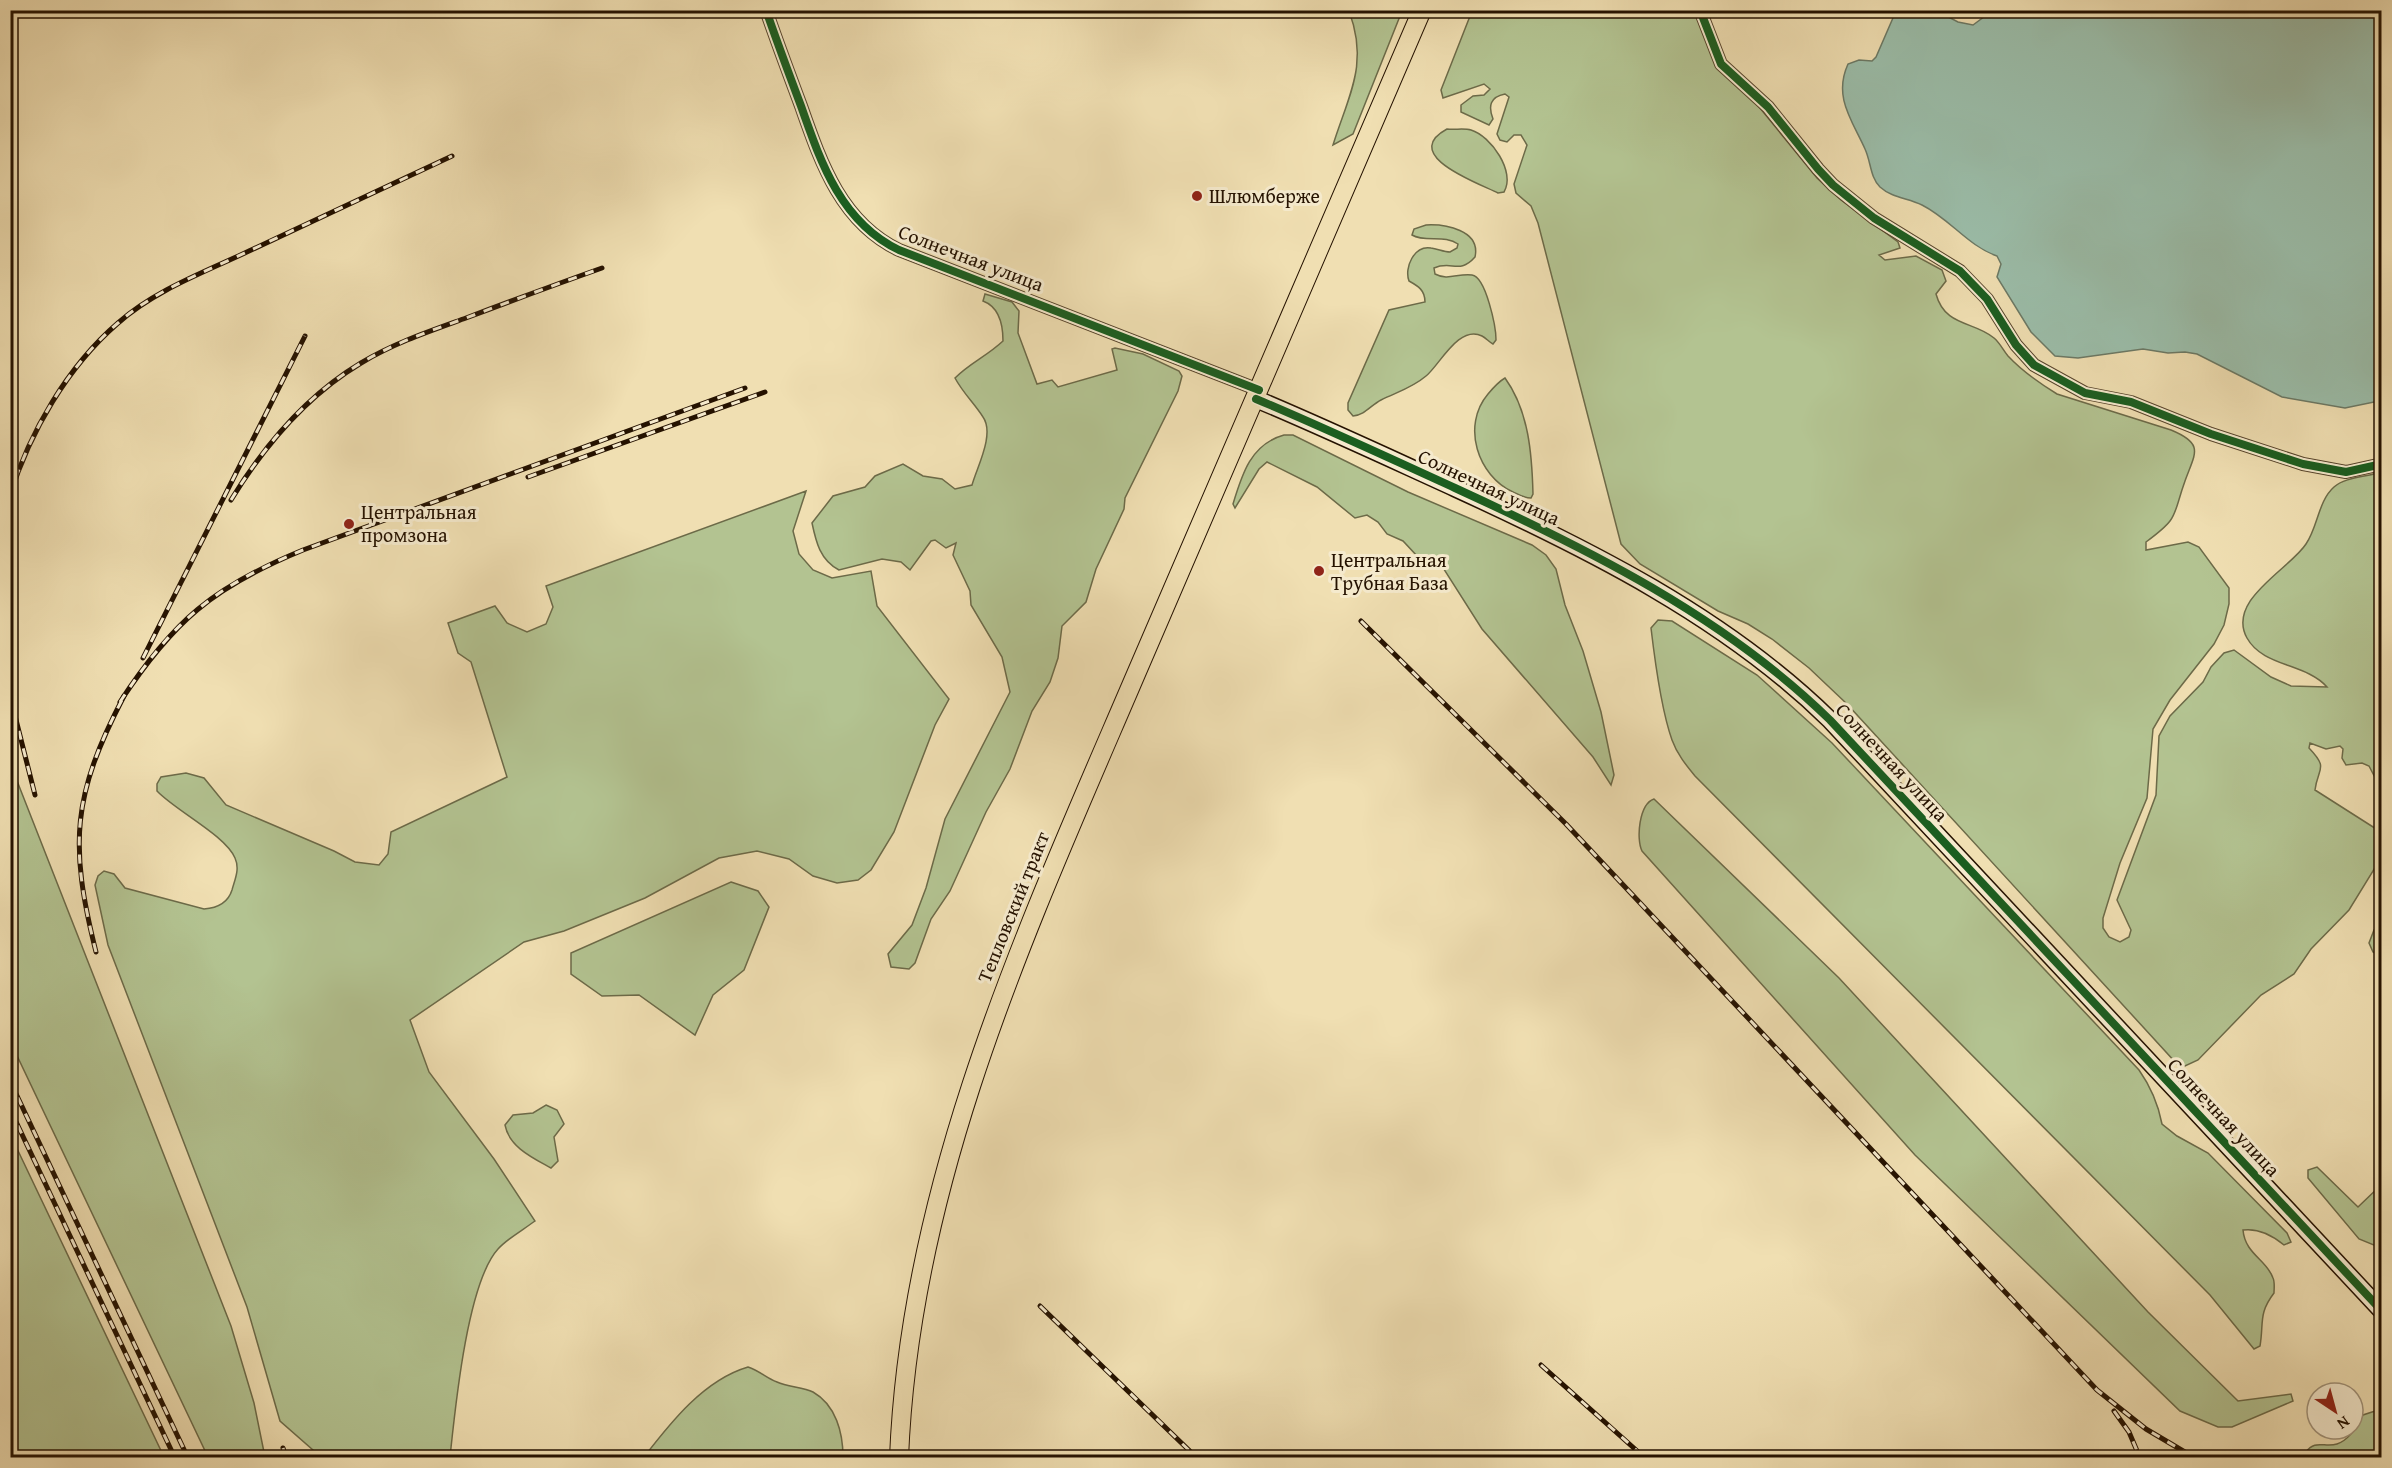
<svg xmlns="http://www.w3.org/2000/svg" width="2392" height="1468" font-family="'Gentium Book Plus',serif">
	<rect width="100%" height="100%" fill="#f0dfb2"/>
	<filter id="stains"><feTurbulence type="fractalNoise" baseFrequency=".00333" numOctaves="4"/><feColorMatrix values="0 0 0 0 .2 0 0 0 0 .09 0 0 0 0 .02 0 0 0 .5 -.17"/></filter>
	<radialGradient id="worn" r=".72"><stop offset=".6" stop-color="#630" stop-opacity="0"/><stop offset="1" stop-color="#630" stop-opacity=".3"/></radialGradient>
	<g fill="#b3c391" stroke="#6c6a48" stroke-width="1.5">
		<path d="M 1349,11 L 1402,11 L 1353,134 L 1333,145 C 1349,94 1369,64 1349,11 Z"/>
		<path d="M 1472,11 L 1695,11 L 1716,65 L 1755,102 L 1817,178 L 1841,200 L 1898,242 L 1900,248 L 1879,255 L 1885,260 L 1916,256 L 1942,270 L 1946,281 L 1936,294 C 1945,327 1974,321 1994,338 C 2000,343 2003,350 2008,356 C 2023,372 2039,383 2057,394 L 2171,430 C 2205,444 2195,453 2185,481 C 2172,517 2180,517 2146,542 L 2146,550 L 2188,542 L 2199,547 L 2229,588 L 2229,604 L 2224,625 L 2214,644 L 2170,700 L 2153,729 L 2147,798 L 2120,863 L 2103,918 L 2103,928 L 2109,937 L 2120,942 L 2129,937 L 2131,930 L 2117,900 L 2156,795 L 2159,736 L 2170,716 L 2203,682 L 2211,667 L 2224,653 L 2234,650 L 2271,677 L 2291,686 L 2327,687 C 2306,663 2263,667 2247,638 C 2226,600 2290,569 2306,544 C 2318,527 2318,501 2334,487 C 2345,477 2367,477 2381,472 L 2381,789 L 2369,766 L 2362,763 L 2346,765 L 2342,758 L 2343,749 L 2340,746 L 2326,749 L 2310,743 L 2309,748 C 2329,769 2318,767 2315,790 L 2381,832 L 2381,863 L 2376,866 L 2349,910 L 2311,949 L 2294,974 L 2261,995 L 2198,1060 L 2185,1066 L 2177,1064 L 1847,704 L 1809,668 L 1772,639 L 1748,624 L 1718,611 L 1640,564 L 1621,544 L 1538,223 L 1531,206 L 1516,193 L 1514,184 L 1527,145 L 1521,135 L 1514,135 L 1507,142 L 1500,140 L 1497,134 L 1509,97 L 1505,94 C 1490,97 1488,106 1493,119 L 1489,125 L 1461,112 L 1461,105 L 1473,96 L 1484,95 L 1490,89 L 1484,84 L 1443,98 L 1441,90 Z"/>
		<path d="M 1447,129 C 1455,130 1464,128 1471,130 C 1491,136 1516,172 1504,192 L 1498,193 C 1478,183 1399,155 1447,129 Z"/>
		<path d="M 1426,225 C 1445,224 1481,230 1475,257 C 1459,275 1452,260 1434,268 L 1435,274 C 1448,281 1458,273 1472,275 C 1486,277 1496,327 1496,340 L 1493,344 C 1489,342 1486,338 1482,336 C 1459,324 1439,366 1426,376 C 1412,388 1397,392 1381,400 C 1371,405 1365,415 1353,416 L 1348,410 L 1348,403 L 1389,310 L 1425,302 C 1425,290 1418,286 1409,281 C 1404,268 1414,245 1431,248 C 1438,249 1444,252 1450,252 L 1457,248 L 1458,244 C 1445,234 1425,243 1412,235 L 1414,229 Z"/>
		<path d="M 985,294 L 1012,302 L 1019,311 L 1018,333 L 1037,384 L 1052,380 L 1058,387 L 1117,370 L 1112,349 L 1115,348 L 1143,354 L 1179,371 L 1182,376 L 1178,391 L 1125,498 L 1124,509 L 1096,569 L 1086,602 L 1062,626 L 1058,658 L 1050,682 L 1032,711 L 1010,769 L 986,812 L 950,891 L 931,919 L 915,963 L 909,969 L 891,967 L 888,954 L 912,925 L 926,888 L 945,819 L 1010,692 L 1002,657 L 971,605 L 970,591 L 953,555 L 956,543 L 946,548 L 935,540 L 931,541 L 910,570 L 901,562 L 882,559 L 839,570 C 820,560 816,542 812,523 L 833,496 L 865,487 L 875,476 L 903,464 L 923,476 L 942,479 L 955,489 L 972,485 C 977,467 995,434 983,417 C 974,403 963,393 955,378 C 970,363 987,356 1003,341 C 1003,325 999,307 983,301 Z"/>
		<path d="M 1505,378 C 1529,411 1532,455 1533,494 L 1531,498 C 1524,498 1519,495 1513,492 C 1478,476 1461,426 1488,394 C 1493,388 1498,382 1505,378 Z"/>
		<path d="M 1284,435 L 1293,435 L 1408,492 L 1532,545 L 1546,555 L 1556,569 L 1565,605 L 1583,651 L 1601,712 L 1614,775 L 1611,785 L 1593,757 L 1482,629 L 1442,566 L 1419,558 L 1403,541 L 1387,534 L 1378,522 L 1367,515 L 1355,518 L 1317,487 L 1267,462 L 1259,469 L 1235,508 L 1233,504 C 1242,474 1251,444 1284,435 Z"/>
		<path d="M 806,491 L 793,531 L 799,554 L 813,570 L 832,578 L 871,571 L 877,606 L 949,699 L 935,725 L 894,832 L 871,870 L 858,880 L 837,883 L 813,876 L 789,859 L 757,851 L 719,858 L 645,898 L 564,931 L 524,942 L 410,1020 L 429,1072 L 494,1159 L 535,1221 C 523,1230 508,1238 498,1249 C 467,1283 455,1410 450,1457 L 321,1457 L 280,1421 L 247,1307 L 108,945 L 95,885 L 98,876 L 104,871 L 114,874 L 125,888 L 204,909 C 217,908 228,903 232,890 C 235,879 240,869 235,858 C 225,835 176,811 157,791 L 157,784 L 161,777 L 186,773 L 204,778 L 226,805 L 334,851 L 355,862 L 379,865 L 388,854 L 391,832 L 507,777 L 471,662 L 458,653 L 448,623 L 495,606 L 507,623 L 527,632 L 546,624 L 553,607 L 546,586 Z"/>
		<path d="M 1658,620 L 1672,621 L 1757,675 L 1832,743 L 2139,1070 C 2151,1087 2158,1103 2162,1124 L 2177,1136 L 2208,1153 L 2287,1233 L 2291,1242 L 2284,1245 C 2272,1235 2259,1228 2243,1230 C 2245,1254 2267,1260 2273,1278 C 2275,1282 2274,1289 2274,1293 C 2258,1314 2264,1323 2260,1346 L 2254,1349 L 2210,1295 L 1695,776 C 1686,765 1677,754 1672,740 C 1661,709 1655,662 1651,628 Z"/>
		<polygon points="10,763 231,1326 254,1403 265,1457 208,1457 11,1043"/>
		<path d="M 1654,799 L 1839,978 L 2148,1312 L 2238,1401 L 2291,1394 L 2293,1401 L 2232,1427 L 2218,1427 L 2180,1411 L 1915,1155 L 1642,851 C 1636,839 1639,804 1654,799 Z"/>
		<polygon points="731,882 758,891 769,907 744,970 713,995 695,1035 639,995 602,996 571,974 571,953"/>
		<polygon points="2381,924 2381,957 2373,952 2369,943 2374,930"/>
		<path d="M 546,1105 L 557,1110 L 564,1124 L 554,1137 L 558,1161 L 551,1168 C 533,1158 509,1147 505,1125 L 513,1115 L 533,1113 Z"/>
		<polygon points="11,1136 164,1457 11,1457"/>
		<polygon points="2317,1167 2358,1207 2381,1185 2381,1248 2359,1239 2308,1178 2308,1170"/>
		<path d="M 748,1367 C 760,1371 766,1378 777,1382 C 788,1387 803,1387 813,1392 C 836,1405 843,1433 843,1457 L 644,1457 C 671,1422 704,1380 748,1367 Z"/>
		<path d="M 2378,1410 L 2381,1411 L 2381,1457 L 2308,1456 L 2306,1452 C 2315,1439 2325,1448 2337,1444 C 2351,1439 2356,1426 2363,1415 Z"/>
	</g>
	<path fill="#9bbda9" stroke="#6c7965" stroke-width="1.5" d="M 1992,11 L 2381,11 L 2381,403 L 2374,402 L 2345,408 L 2282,397 L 2197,354 L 2185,352 L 2168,353 L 2143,349 L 2078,358 L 2055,356 L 2031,332 L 1997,277 L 2001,264 L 1997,256 C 1968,246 1950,219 1922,205 C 1908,198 1892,198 1880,187 C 1870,177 1871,162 1865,149 C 1852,120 1833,97 1848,64 L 1859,60 L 1872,61 L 1876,57 L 1896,11 L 1937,11 L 1958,22 L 1973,25 Z"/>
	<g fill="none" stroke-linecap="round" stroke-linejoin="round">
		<defs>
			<g id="street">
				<path d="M 766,10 C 777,42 789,74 801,106 C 821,163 841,222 899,250 L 1259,390"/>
				<polyline points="1700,10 1721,64 1768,107 1818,169 1833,185 1874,218 1960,271 1987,299 2016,345 2034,365 2085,393 2131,402 2211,434 2303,464 2346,472 2382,464"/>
			</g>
			<path id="secondary" d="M 1256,399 C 1323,427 1389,458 1455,488 C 1588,549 1725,617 1830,720 L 2382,1311"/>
			<path id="primary" d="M 899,1458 C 910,1179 1028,926 1136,674 C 1231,453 1327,232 1422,10"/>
		</defs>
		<use href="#street" stroke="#58452c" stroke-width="14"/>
		<use href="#secondary" stroke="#251200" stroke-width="19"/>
		<use href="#primary" stroke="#251200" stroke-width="20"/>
		<use href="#street" stroke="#f5eacd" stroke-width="12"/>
		<use href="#secondary" stroke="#f5eacd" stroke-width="16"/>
		<use href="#primary" stroke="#f0dfb2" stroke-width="18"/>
		<defs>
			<g id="rail">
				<polyline points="528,477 765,392"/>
				<path d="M 10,495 C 30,432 67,367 118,323 C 155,290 205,272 249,251 C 317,219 384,188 452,156"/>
				<path d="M 231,500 C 264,446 306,396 361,363 C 394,343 430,331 466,318 C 511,301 557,284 602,268"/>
				<polyline points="1361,621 1566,824 2097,1390 2146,1429 2195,1458"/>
				<polyline points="143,658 305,336"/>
				<polyline points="10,696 35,795"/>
				<path d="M 120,702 C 173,621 213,587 303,550 L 745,388"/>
				<path d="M 96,952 C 69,844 72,796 124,696"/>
				<polyline points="10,1081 188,1458"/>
				<polyline points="10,1109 175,1458"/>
				<polyline points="1040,1306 1197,1458"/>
				<polyline points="1541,1365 1645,1458"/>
				<polyline points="2114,1411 2129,1432 2140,1458"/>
				<polyline points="283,1448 286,1458"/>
			</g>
		</defs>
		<use href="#rail" stroke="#251200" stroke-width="5"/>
		<use href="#rail" stroke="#f5eacd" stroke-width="3" stroke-dasharray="9" stroke-linecap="butt"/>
		<defs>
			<g id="cycleway">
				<path d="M 766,10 C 777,42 789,74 801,106 C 821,163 841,222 899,250 L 1259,390"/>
				<polyline points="1700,10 1721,64 1768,107 1818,169 1833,185 1874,218 1960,271 1987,299 2016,345 2034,365 2085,393 2131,402 2211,434 2303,464 2346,472 2382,464"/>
				<path d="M 1256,399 C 1323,427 1389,458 1455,488 C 1588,549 1725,617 1830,720 L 2382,1311"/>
			</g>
		</defs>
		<use href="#cycleway" stroke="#f5eacd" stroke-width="11"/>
		<use href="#cycleway" stroke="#1b5e20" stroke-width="8"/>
	</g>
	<g fill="#8f2418" stroke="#f5eacd" stroke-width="2">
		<circle cx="1197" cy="196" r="6"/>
		<circle cx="349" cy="524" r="6"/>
		<circle cx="1319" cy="571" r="6"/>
	</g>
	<g text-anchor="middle" stroke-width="6" stroke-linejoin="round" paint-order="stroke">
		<g font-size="20" fill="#251200" stroke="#f5eacd" text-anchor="start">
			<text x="1209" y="203">Шлюмберже</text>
			<text x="361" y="519">Центральная<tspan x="361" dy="23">промзона</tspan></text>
			<text x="1331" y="567">Центральная<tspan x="1331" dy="23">Трубная База</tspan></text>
		</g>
		<g font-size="20" fill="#251200" stroke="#f5eacd">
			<text transform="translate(971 258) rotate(21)" y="7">Солнечная улица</text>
			<text transform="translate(1489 487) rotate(25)" y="7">Солнечная улица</text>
			<text transform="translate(1892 762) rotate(47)" y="7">Солнечная улица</text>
			<text transform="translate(1013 907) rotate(-68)" y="7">Тепловский тракт</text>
			<text transform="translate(2224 1117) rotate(47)" y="7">Солнечная улица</text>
		</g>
	</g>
	<rect width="2392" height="1468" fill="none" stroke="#f0dfb2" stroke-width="36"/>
	<rect x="12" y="12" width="2368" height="1444" fill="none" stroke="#251200" stroke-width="3"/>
	<rect x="18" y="18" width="2356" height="1432" fill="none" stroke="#251200" stroke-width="1.5"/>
	<g transform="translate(2335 1411) rotate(144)"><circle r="28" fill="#f5eacd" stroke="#a2947b" stroke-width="1.5"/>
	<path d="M0-4.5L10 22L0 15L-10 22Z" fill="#8f2418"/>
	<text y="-9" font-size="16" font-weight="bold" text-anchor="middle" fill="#251200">N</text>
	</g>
	<rect width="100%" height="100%" filter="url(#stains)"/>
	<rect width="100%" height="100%" fill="url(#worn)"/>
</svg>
